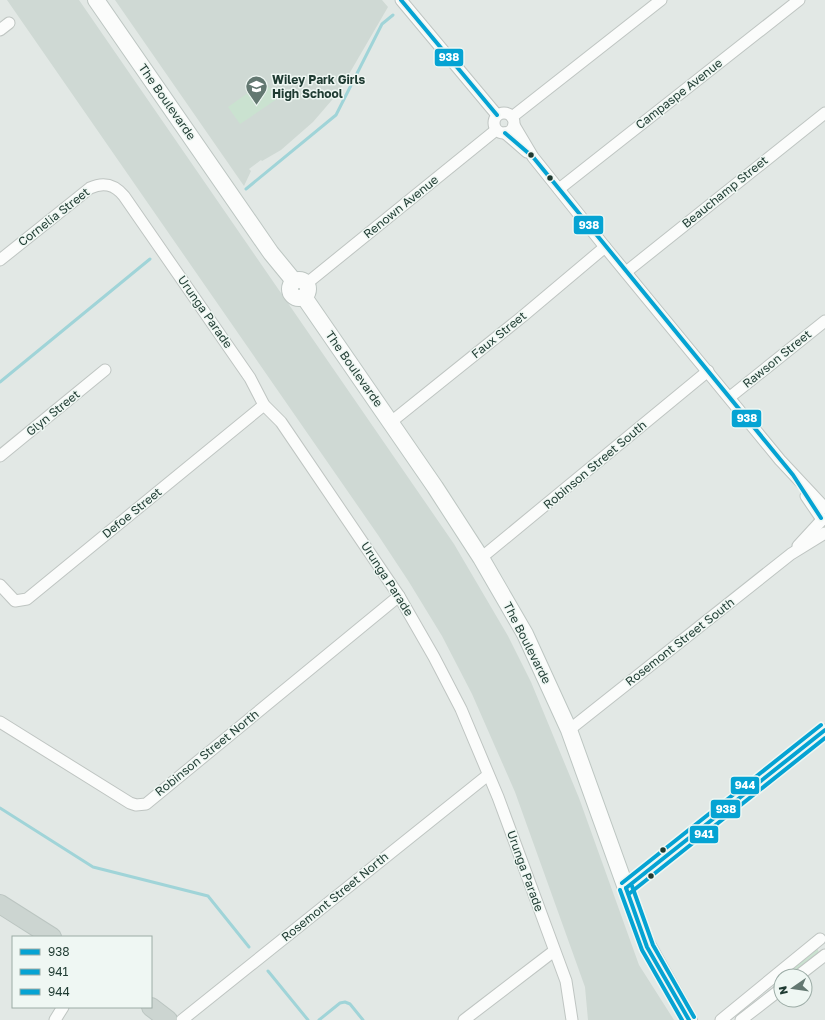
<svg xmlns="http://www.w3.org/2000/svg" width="825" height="1020" font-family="'Golos Text',sans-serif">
	<rect width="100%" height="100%" fill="#e2e8e5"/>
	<g fill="#cfd9d4">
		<polygon points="7,0 79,0 454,544 508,636 531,682 579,798 639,965 674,1020 588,1020 585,987 515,792 472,694 442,636 409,582 378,535"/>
		<polygon points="115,0 382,0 388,7 338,93 313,122 281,150 262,161 261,160 249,169 251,171 244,186"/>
	</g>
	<g fill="#cae2d0">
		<polygon points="265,81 277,99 240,124 228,107"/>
		<polygon points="817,947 819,953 792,976 781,976 781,985 778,987 773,981"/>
	</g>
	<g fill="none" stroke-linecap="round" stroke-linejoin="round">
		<g stroke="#a0d4d8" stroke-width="3">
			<polyline points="246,189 336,115 382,24 393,15"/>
			<polyline points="0,382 150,259"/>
			<polyline points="0,808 93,867 208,896 249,947"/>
			<polyline points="268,971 308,1020"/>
			<polyline points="319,1020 340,1003 345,1002 350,1004 363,1020"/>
		</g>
		<defs>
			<g id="street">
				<polyline points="401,0 497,115"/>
				<polyline points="0,30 9,23"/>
				<circle cx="504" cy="123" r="10"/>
				<polyline points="512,117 661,0"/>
				<polyline points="514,125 533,157 605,247 780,460 825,508"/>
				<polyline points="505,133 527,152"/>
				<polyline points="559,189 799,0"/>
				<path d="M 0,260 L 90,188 C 103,182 114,184 124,196 L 250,378 L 264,405 L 281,422 L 399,596 L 434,657 L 461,709 L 498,797 L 566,981 L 572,1020"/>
				<polyline points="626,272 825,113"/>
				<polyline points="306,284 496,130"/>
				<polyline points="730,397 825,321"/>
				<polyline points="391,422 523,316 605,247"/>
				<polyline points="0,456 105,370"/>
				<polyline points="806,496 821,518"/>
				<polyline points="798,546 821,521"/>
				<polyline points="481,558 708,371"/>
				<polyline points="0,585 15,601 27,599 264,405"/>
				<polyline points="0,722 130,803 136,805 146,804 399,596"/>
				<polyline points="569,730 791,554 825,533"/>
				<polyline points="626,888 825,730"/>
				<polyline points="798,976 825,955"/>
				<polyline points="55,1020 63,1007"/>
				<polyline points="182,1020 488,775"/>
				<polyline points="464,1020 554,951"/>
				<polyline points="721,1020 820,939"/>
				<polyline points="741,1020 781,989"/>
			</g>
			<g id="secondary">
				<polyline points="96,0 271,253 294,281"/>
				<circle cx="299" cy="289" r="9"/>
				<polyline points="304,297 435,487 481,558 525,634 569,730 645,941 689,1020"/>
			</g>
			<g id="primary">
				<polyline points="0,904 52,937"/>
				<polyline points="151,1007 168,1020"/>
			</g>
		</defs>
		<use href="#street" stroke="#bfc5c2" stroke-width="13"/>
		<use href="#secondary" stroke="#bdc6c2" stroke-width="18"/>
		<use href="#primary" stroke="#bbc5c1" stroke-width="20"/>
		<use href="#street" stroke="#fbfcfb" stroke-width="11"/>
		<use href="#secondary" stroke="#fbfcfb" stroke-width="16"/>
		<use href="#primary" stroke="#ccd5d1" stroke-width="18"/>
		<defs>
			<g id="bus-1">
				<polyline points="401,0 497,115"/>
				<polyline points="505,133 533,157 793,475 821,518"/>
				<polyline points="626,888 825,730"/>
				<polyline points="626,888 647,947 689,1020"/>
			</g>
			<g id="bus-2">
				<polyline points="620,890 642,950 682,1020"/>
				<polyline points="630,893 825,738"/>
			</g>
			<g id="bus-3">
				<polyline points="622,883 821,725"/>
				<polyline points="632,886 653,945 694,1017"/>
			</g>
		</defs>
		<use href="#bus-1" stroke="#eff7f3" stroke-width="7"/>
		<use href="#bus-2" stroke="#eff7f3" stroke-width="7"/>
		<use href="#bus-3" stroke="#eff7f3" stroke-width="7"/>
		<use href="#bus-1" stroke="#05a3d3" stroke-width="4"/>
		<use href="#bus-2" stroke="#05a3d3" stroke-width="4"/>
		<use href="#bus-3" stroke="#05a3d3" stroke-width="4"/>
	</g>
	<defs>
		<symbol id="school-pin" viewBox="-11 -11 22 30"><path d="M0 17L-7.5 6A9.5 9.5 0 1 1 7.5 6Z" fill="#637871" stroke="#eff7f3"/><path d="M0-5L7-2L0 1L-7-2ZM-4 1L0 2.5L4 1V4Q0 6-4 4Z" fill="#fff"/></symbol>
	</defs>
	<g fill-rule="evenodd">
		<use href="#school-pin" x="244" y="74" width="25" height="34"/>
	</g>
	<g fill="#1f3b32" stroke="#eff7f3" stroke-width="1.5">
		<circle cx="531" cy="155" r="3.5"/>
		<circle cx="550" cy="178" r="3.5"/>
		<circle cx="663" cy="850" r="3.5"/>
		<circle cx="651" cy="876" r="3.5"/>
	</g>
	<g text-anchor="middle" stroke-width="3" stroke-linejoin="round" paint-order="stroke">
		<g font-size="12" font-weight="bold" fill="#1f3b32" stroke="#eff7f3" text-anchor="start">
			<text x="272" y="84">Wiley Park Girls<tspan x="272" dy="14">High School</tspan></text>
		</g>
		<g font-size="12" fill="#1f3b32" stroke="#eff7f3">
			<text transform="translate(679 94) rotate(-38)" y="4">Campaspe Avenue</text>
			<text transform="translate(167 102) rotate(55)" y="4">The Boulevarde</text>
			<text transform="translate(725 192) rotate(-39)" y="4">Beauchamp Street</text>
			<text transform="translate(401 207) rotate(-39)" y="4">Renown Avenue</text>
			<text transform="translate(54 217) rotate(-38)" y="4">Cornelia Street</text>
			<text transform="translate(205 312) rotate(55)" y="4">Urunga Parade</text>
			<text transform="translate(499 335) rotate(-39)" y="4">Faux Street</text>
			<text transform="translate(777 359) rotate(-39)" y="4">Rawson Street</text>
			<text transform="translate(354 369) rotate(55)" y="4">The Boulevarde</text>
			<text transform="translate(53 413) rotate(-39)" y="4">Glyn Street</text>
			<text transform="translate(595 465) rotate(-40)" y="4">Robinson Street South</text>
			<text transform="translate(132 513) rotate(-39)" y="4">Defoe Street</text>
			<text transform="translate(387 579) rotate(57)" y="4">Urunga Parade</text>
			<text transform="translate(680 642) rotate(-38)" y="4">Rosemont Street South</text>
			<text transform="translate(527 643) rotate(63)" y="4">The Boulevarde</text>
			<text transform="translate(207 753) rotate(-39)" y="4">Robinson Street North</text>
			<text transform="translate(525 871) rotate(70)" y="4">Urunga Parade</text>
			<text transform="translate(335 897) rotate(-39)" y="4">Rosemont Street North</text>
		</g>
	</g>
	<g stroke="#eff7f3" stroke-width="1.5">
		<rect x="434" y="48" width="30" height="19" rx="4" fill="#05a3d3"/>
		<rect x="573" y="215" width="31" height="20" rx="4" fill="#05a3d3"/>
		<rect x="731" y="409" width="31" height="19" rx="4" fill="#05a3d3"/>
		<rect x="730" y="776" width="30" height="19" rx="4" fill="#05a3d3"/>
		<rect x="710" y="799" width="31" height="20" rx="4" fill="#05a3d3"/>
		<rect x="689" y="825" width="30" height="19" rx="4" fill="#05a3d3"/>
	</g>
	<g font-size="11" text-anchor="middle" font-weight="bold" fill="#fff">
		<text x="449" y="61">938</text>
		<text x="589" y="229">938</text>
		<text x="747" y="422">938</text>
		<text x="745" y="789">944</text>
		<text x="726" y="813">938</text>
		<text x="704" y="838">941</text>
	</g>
	<rect x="12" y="936" width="140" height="72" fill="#eff7f3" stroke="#9caca6"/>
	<rect x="20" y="949" width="20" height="6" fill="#05a3d3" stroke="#9caca6"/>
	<text x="48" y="956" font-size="12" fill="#1f3b32">938</text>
	<rect x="20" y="969" width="20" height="6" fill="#05a3d3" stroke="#9caca6"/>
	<text x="48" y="976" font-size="12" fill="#1f3b32">941</text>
	<rect x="20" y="989" width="20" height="6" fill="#05a3d3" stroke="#9caca6"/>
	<text x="48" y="996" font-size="12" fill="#1f3b32">944</text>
	<g transform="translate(793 988) rotate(257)"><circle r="19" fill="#eff7f3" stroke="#9caca6"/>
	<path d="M0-3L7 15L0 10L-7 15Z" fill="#637871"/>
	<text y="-6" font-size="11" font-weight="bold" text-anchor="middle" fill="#1f3b32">N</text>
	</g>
</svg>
